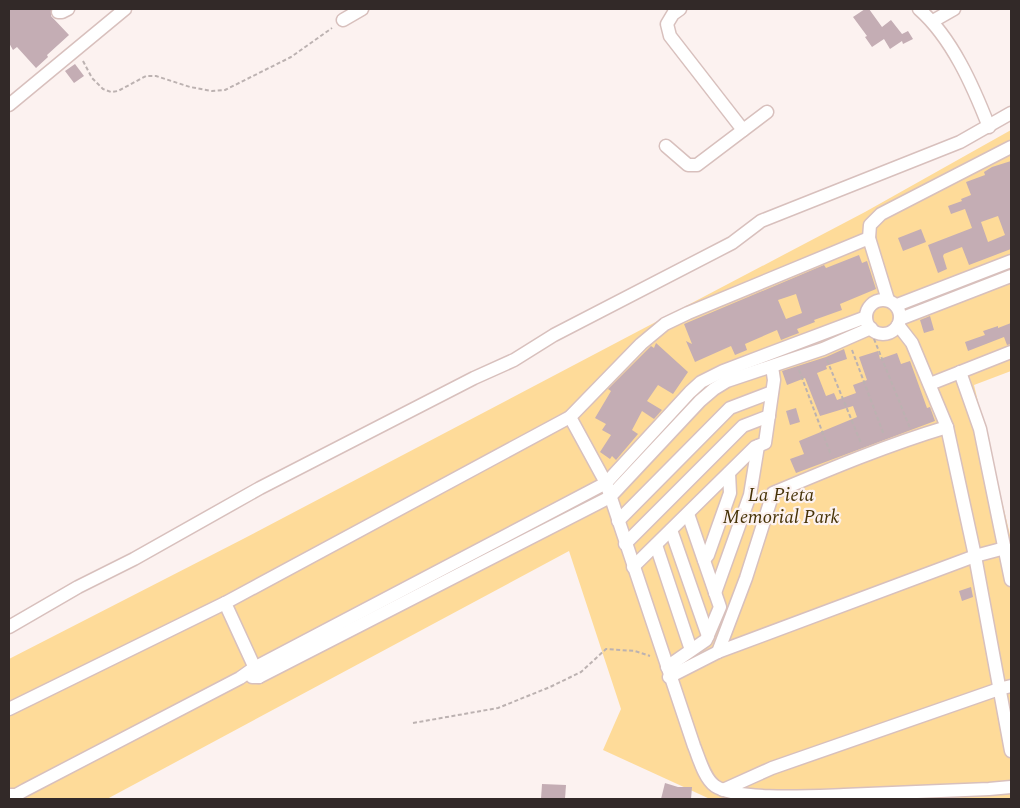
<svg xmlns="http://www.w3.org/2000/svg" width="1020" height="808" font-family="Spectral,serif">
	<rect width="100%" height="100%" fill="#fcf2f0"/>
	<polygon fill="#fedb99" points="1011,130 1011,371 974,385 1011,539 1011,799 710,799 603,750 621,709 569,551 107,799 9,799 9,659 243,539 865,212"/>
	<g fill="#c4adb4" fill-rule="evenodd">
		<polygon points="9,9 51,9 51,16 69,35 47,55 48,57 36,68 17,47 13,50 9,43"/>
		<polygon points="865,9 869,9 882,27 891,20 902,34 908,31 913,39 903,44 902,41 890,49 884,39 872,47 865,37 867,36 853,17"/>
		<polygon points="75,64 84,76 74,83 65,71"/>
		<path d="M 1011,161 L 1011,249 L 969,265 L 962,247 L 944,254 L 943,256 L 947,269 L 938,273 L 928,245 L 972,228 L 965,209 L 951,214 L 948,206 L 962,201 L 961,199 L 971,195 L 966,182 L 985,175 L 984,172 L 992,167 ZM 998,216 L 1005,235 L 988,242 L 981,222 Z"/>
		<polygon points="921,229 926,242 903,251 898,238"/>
		<path d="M 859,255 L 862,263 L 867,261 L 876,289 L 840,304 L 842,310 L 814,320 L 815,322 L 797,329 L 799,333 L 791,336 L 781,340 L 777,330 L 745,344 L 747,350 L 735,355 L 731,346 L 695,362 L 686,341 L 692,344 L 684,324 L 824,265 L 826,268 ZM 796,294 L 802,313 L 786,319 L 778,300 Z"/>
		<polygon points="930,316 934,330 924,333 920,320"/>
		<polygon points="1011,323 1011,344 1007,345 1004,337 968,351 965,342 985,335 983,331 998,326 998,328"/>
		<polygon points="656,343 688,372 673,394 658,385 647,401 662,410 654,419 642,411 632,430 638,434 616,460 612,456 610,459 600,452 611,435 602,430 606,424 595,418 611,391 608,389 651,346 654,348"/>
		<polygon points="844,349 847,359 826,366 827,369 817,373 826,396 834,393 837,400 856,393 853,385 867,380 859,357 878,351 880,359 897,353 901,364 910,361 927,408 930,407 935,421 796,473 790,459 804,454 799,441 857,417 853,406 820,416 805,378 787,385 782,371 826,357"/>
		<polygon points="796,408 800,422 790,425 786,411"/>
		<polygon points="971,587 973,597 962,601 959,591"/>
		<polygon points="665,783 678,787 692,787 691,799 661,799"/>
		<polygon points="542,784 566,785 565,799 541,799"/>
	</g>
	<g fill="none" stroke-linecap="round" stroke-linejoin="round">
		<defs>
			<g id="minor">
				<polyline points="680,9 673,14 667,24 670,36 743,130"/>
				<path d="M 919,9 C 952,38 973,86 989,127"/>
				<polyline points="58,12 62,12 68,9"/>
				<polyline points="343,20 362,9"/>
				<polyline points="933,21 954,9"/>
				<polyline points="9,105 125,9"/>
				<polyline points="666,146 688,165 697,165 767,112"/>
				<polyline points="869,238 870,225 881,214 1011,147"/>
				<circle cx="883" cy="317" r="17"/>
				<polyline points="897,305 1011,261"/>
				<polyline points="900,319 1011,276"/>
				<polyline points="898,325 912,343 947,427 975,556 1011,751"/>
				<polyline points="960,372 980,429 1011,580"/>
				<polyline points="930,384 1011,352"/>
				<path d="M 570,417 L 606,483 L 694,746 C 699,758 704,778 715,786 C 738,801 815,796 844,795 C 892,793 941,791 989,789 L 1011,787"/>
				<polyline points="618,521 730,408 772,392"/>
				<polyline points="671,530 708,636"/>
				<polyline points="625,544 743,426 769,416"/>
				<polyline points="656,545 691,650"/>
				<polyline points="704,560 708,555 730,493 729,473"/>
				<polyline points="633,567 755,447 765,443 774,380 772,367"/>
				<polyline points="715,593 750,495 758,446"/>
				<polyline points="9,627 78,587 134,559 260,488 474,378 514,360 554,335 732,243 761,221 960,142 1011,113"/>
				<path d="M 718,652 L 746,578 L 773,493 C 830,469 887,445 947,427"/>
				<polyline points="667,667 706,640 720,607 688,514"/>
				<polyline points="252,677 259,677 610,497 700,401 714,389 727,381 823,349 871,328"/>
				<polyline points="259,677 225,603 570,417 641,344 665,324 688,313 869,238 888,300"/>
				<polyline points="669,677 718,652 975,556 1005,548"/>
				<polyline points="9,709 225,603"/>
				<polyline points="723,790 772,768 999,689 1011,686"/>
				<polyline points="9,795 16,795 25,790 240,678 254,668 606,483 690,392 701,382 723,371 866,317"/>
			</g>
		</defs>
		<use href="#minor" stroke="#d8c0bd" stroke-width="15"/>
		<g stroke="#bcb2b1" stroke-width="2" stroke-dasharray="4 2.5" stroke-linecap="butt">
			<polyline points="83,61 92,78 103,89 111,92 118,91 146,76 156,76 190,87 212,91 225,90 291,57 332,28"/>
			<polyline points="874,339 910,428"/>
			<polyline points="852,350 884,435"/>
			<polyline points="827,360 861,443"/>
			<polyline points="799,370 831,455"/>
			<polyline points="413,723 498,708 550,687 581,672 606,649 635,651 650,656"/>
		</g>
		<use href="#minor" stroke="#fff" stroke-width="12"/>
	</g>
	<g text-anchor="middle" stroke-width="4.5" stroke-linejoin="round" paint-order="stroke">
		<g font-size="19" font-style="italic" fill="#473307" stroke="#fcf2f0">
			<text x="781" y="501">La Pieta<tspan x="781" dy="22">Memorial Park</tspan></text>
		</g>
	</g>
	<rect width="1020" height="808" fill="none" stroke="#322928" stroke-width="20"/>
</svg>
